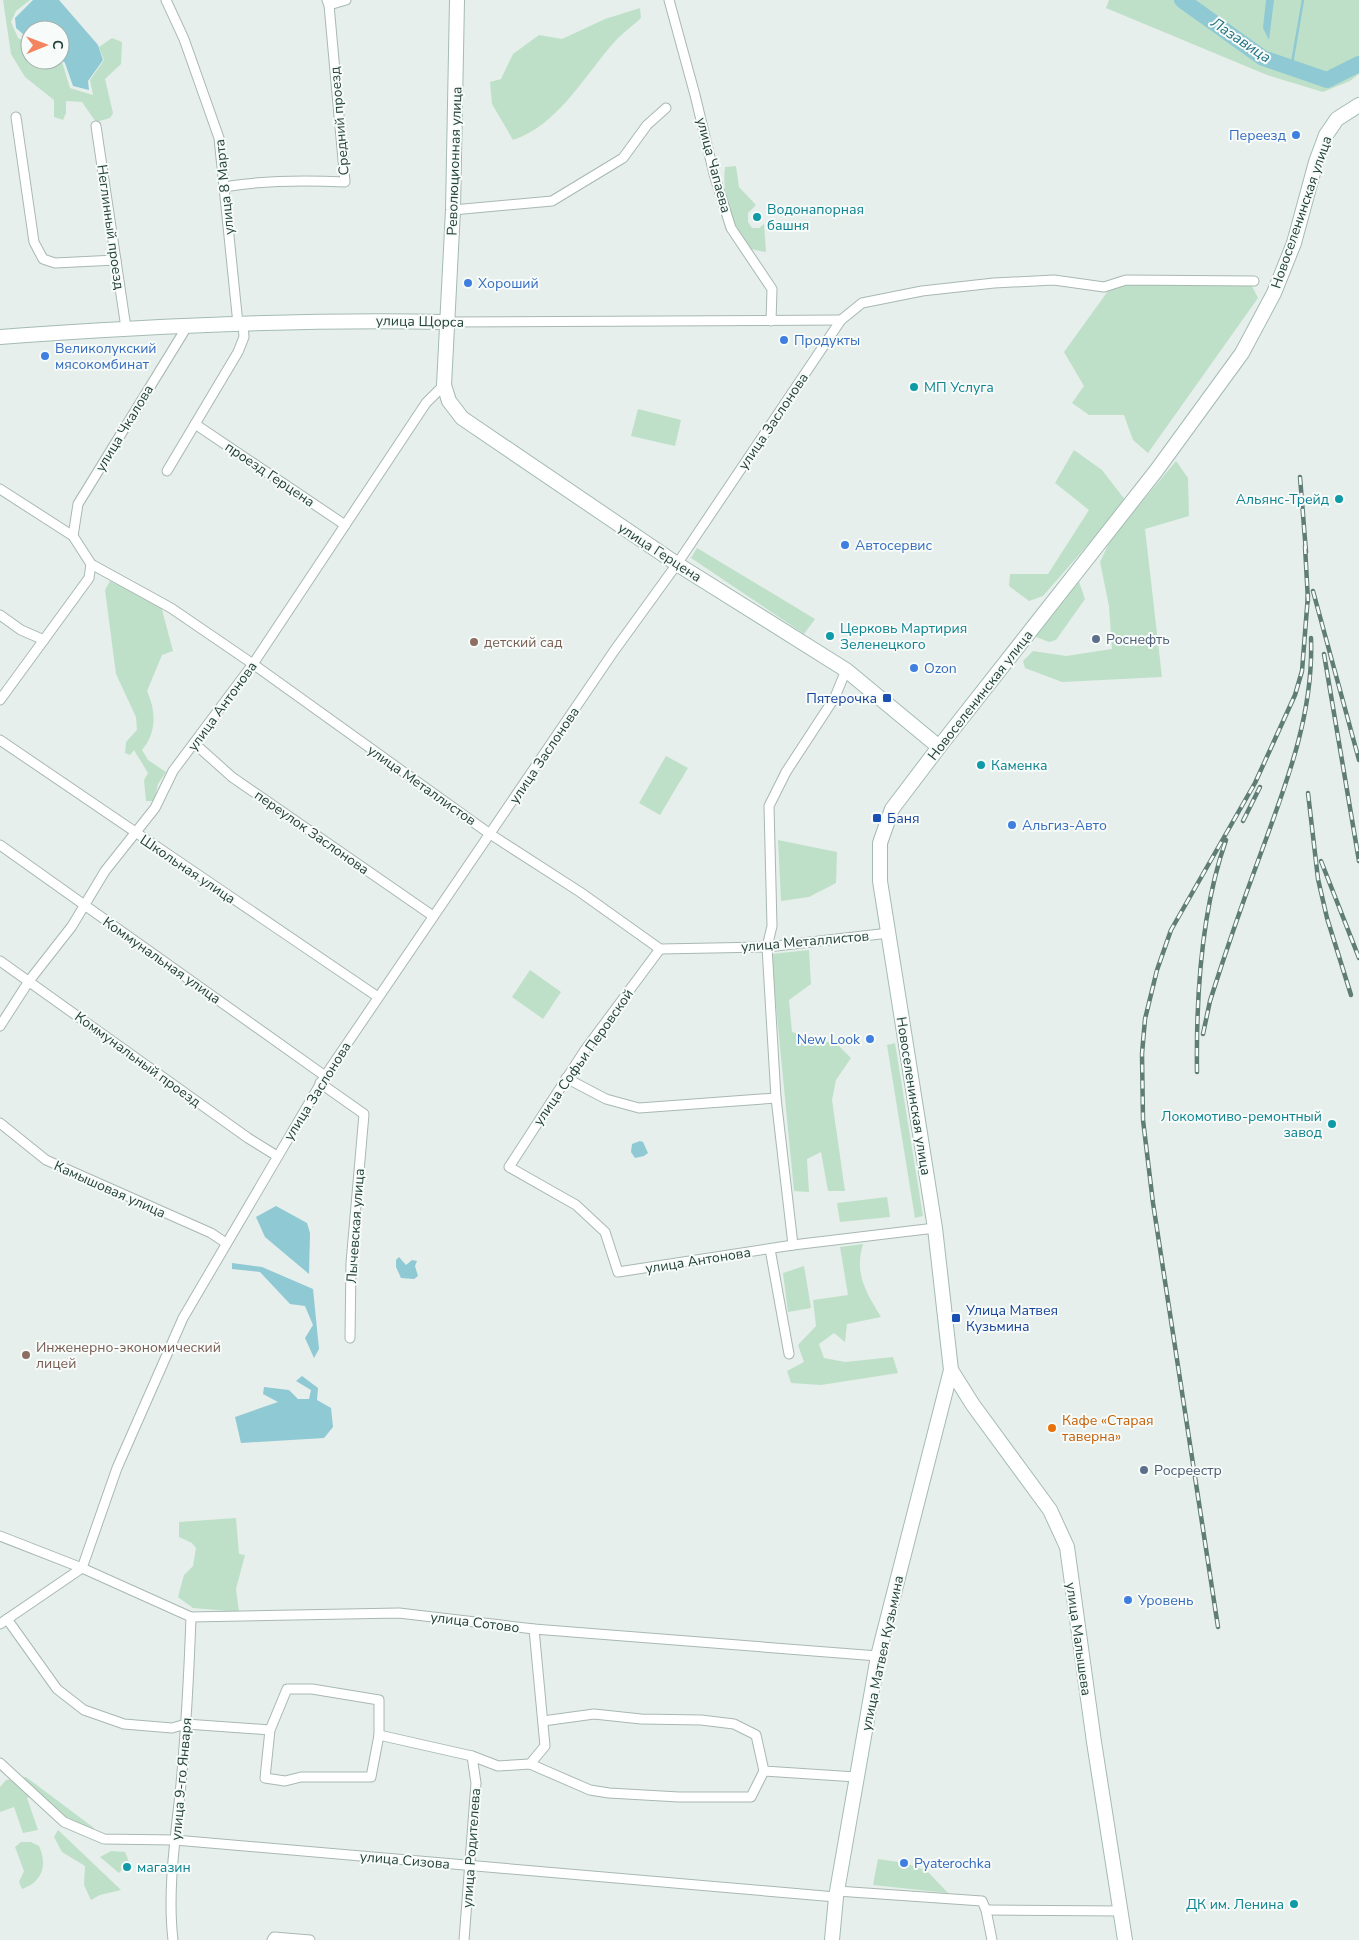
<svg xmlns="http://www.w3.org/2000/svg" width="1359" height="1940" font-family="'Nunito Sans',sans-serif">
	<rect width="100%" height="100%" fill="#e6efeb"/>
	<g fill="#bfe0c8">
		<polygon points="3,0 30,0 16,11 11,22 18,38 30,44 30,60 62,62 70,88 93,95 90,80 104,60 99,47 112,38 122,42 121,64 105,79 113,113 110,118 96,122 82,102 66,101 66,113 63,120 54,117 54,100 25,77 11,54"/>
		<polygon points="1109,0 1359,0 1359,74 1350,81 1323,92 1267,75 1106,8"/>
		<path d="M 640,8 L 641,18 C 631,27 619,36 610,47 C 582,80 556,126 513,140 L 492,104 L 490,82 L 501,79 L 513,54 L 539,35 L 562,39 L 605,19 Z"/>
		<path d="M 736,166 L 739,187 L 756,205 L 748,213 L 748,222 L 752,228 L 759,228 L 764,224 L 766,252 L 750,249 C 734,227 721,196 725,167 Z"/>
		<polygon points="1127,283 1251,284 1258,298 1148,453 1133,440 1124,415 1089,415 1072,403 1084,386 1064,352 1108,291"/>
		<polygon points="638,409 681,420 675,446 631,436"/>
		<polygon points="1074,450 1102,470 1126,501 1043,596 1029,601 1009,586 1010,574 1048,574 1089,510 1055,483"/>
		<polygon points="1176,461 1188,478 1189,516 1145,529 1162,677 1062,682 1025,668 1023,661 1033,651 1066,656 1112,649 1109,606 1100,562 1111,539"/>
		<polygon points="697,548 815,619 804,634 691,558"/>
		<polygon points="1077,576 1085,599 1056,640 1049,642 1031,635"/>
		<path d="M 110,581 L 161,606 L 173,651 L 162,655 L 147,691 C 156,711 157,732 142,750 L 148,760 L 166,772 L 158,784 L 154,801 L 146,801 L 144,780 L 148,773 L 134,750 L 130,755 L 125,753 L 126,742 L 137,730 L 136,717 L 116,674 L 105,590 Z"/>
		<polygon points="666,756 688,768 660,815 639,803"/>
		<polygon points="778,840 837,852 836,883 809,897 781,901"/>
		<polygon points="809,950 811,984 789,1000 792,1032 838,1045 851,1058 836,1080 832,1100 845,1191 828,1191 821,1152 807,1159 809,1192 794,1191 771,954"/>
		<polygon points="530,970 561,992 543,1019 512,997"/>
		<polygon points="895,1043 923,1216 915,1218 887,1045"/>
		<polygon points="887,1197 890,1217 840,1222 837,1203"/>
		<path d="M 863,1244 C 854,1274 866,1292 881,1317 L 847,1324 L 845,1342 L 834,1333 L 819,1344 L 824,1358 L 845,1362 L 893,1357 L 898,1373 L 821,1385 L 791,1383 L 787,1371 L 804,1362 L 798,1345 L 816,1326 L 813,1300 L 848,1295 L 840,1247 Z"/>
		<polygon points="804,1266 811,1308 788,1312 783,1273"/>
		<polygon points="236,1518 239,1554 245,1555 236,1589 239,1612 193,1608 178,1597 184,1575 193,1566 196,1548 192,1543 179,1537 179,1522"/>
		<polygon points="26,1777 94,1828 95,1831 69,1823 30,1797 27,1798 38,1830 23,1833 14,1807 0,1812 0,1787 6,1780"/>
		<polygon points="58,1830 121,1890 100,1895 91,1900 84,1885 85,1866 62,1852 54,1837"/>
		<path d="M 21,1842 L 31,1842 L 39,1846 C 48,1866 42,1882 22,1889 L 19,1882 L 24,1871 L 15,1847 Z"/>
		<polygon points="111,1851 125,1852 129,1862 119,1873 100,1857"/>
		<polygon points="878,1859 905,1863 927,1871 948,1893 873,1885"/>
	</g>
	<g fill="#8ec9d4">
		<polygon points="33,0 59,0 98,45 103,60 88,81 89,90 73,86 65,63 60,58 60,30 30,30 30,40 16,28 15,18"/>
		<polygon points="1266,0 1274,0 1269,40 1263,28"/>
		<polygon points="640,1141 643,1142 648,1153 644,1156 635,1158 631,1152 632,1144"/>
		<polygon points="276,1206 307,1223 310,1233 309,1274 265,1237 256,1217"/>
		<polygon points="399,1257 406,1265 412,1260 417,1261 415,1266 418,1276 414,1279 401,1278 396,1267 396,1260"/>
		<polygon points="232,1263 262,1267 313,1289 319,1349 314,1358 305,1338 313,1325 305,1306 290,1304 260,1272 232,1269"/>
		<polygon points="302,1376 318,1388 317,1400 331,1408 333,1427 324,1438 241,1443 235,1417 278,1402 263,1394 264,1387 289,1390 298,1399 309,1399 311,1390 296,1381"/>
	</g>
	<g fill="none" stroke-linecap="round" stroke-linejoin="round">
		<polyline stroke="#8ec9d4" stroke-width="2.5" points="1291,69 1303,0"/>
		<polyline stroke="#8ec9d4" stroke-width="16" points="1182,0 1263,58 1327,80 1359,64"/>
		<defs>
			<g id="street">
				<polyline points="166,0 184,39 219,138 238,324"/>
				<polyline points="669,0 695,95 714,174 731,228 772,289 771,321"/>
				<polyline points="329,5 346,0"/>
				<polyline points="16,117 34,242 43,259 55,263 116,260"/>
				<polyline points="96,126 126,328"/>
				<path d="M 224,187 C 264,180 304,180 345,182 L 329,5 L 327,0"/>
				<polyline points="453,210 552,201 623,158 647,125 666,108"/>
				<polyline points="446,322 841,320"/>
				<polyline points="195,424 345,525"/>
				<polyline points="167,471 238,352 244,337 243,324"/>
				<polyline points="0,489 73,536 91,564 171,608 253,664 490,834 580,892 660,949 767,947 889,933"/>
				<polyline points="73,536 78,504 188,325"/>
				<polyline points="0,615 21,630 44,640"/>
				<polyline points="0,700 89,578 91,564"/>
				<polyline points="0,740 378,997"/>
				<polyline points="194,743 232,777 433,916"/>
				<polyline points="0,845 325,1076"/>
				<polyline points="660,949 585,1050 509,1167 576,1205 605,1232 618,1272 793,1245 935,1228"/>
				<polyline points="0,961 248,1138 277,1156"/>
				<polyline points="0,1026 29,981 72,926 105,871 155,808 173,771 253,664 426,403 444,385"/>
				<polyline points="566,1078 606,1099 639,1108 776,1098"/>
				<polyline points="320,1083 364,1114 351,1263 350,1338"/>
				<polyline points="0,1123 46,1160 211,1233 226,1243"/>
				<polyline points="793,1245 776,1098 767,947 772,926 769,806 786,772 835,697 846,670"/>
				<polyline points="770,1249 789,1354"/>
				<polyline points="0,1536 82,1568 191,1617 399,1613 534,1629 878,1656"/>
				<polyline points="7,1619 57,1689 84,1710 124,1724 172,1728 186,1724 270,1730"/>
				<polyline points="0,1624 82,1568 117,1468 183,1318 325,1076 614,651 677,564 841,320 862,303 922,291 994,283 1054,280 1104,287 1126,280 1254,281"/>
				<polyline points="534,1629 545,1746 530,1764 590,1790 609,1793 679,1797 751,1797 764,1771"/>
				<polygon points="287,1689 312,1689 379,1700 379,1735 371,1777 301,1777 285,1781 265,1778 270,1730"/>
				<polyline points="543,1721 594,1714 641,1719 701,1720 734,1724 756,1735 764,1771 856,1777"/>
				<polyline points="379,1735 472,1756 498,1766 530,1764"/>
				<polyline points="0,1763 64,1822 104,1839 175,1840 836,1897"/>
				<polyline points="837,1891 982,1901 986,1910 992,1940"/>
				<polyline points="986,1910 1121,1911"/>
				<path d="M 173,1940 C 167,1889 176,1835 181,1784 C 186,1729 189,1673 191,1617"/>
				<polyline points="272,1940 274,1937 310,1940"/>
				<polyline points="464,1940 476,1783 472,1756"/>
			</g>
			<g id="secondary">
				<polyline points="457,0 453,210 444,385 449,401 462,418 677,564 846,670 939,747"/>
				<path d="M 0,337 C 149,326 297,319 446,322"/>
				<polyline points="951,1370 973,1405 1050,1510 1067,1547 1094,1742 1125,1940"/>
				<polyline points="832,1940 836,1897 878,1656 951,1370 935,1228 880,881 880,843 892,809 939,747 1156,471 1242,353 1274,293 1294,243 1316,162 1326,135 1337,119 1359,105"/>
			</g>
		</defs>
		<use href="#street" stroke="#a8b8b2" stroke-width="11"/>
		<use href="#secondary" stroke="#a4bbb3" stroke-width="16"/>
		<use href="#street" stroke="#fff" stroke-width="9"/>
		<use href="#secondary" stroke="#fff" stroke-width="14"/>
		<defs>
			<g id="rail">
				<polyline points="1300,477 1306,552"/>
				<polyline points="1305,546 1308,601"/>
				<polyline points="1313,591 1359,760"/>
				<polyline points="1324,654 1359,861"/>
				<polyline points="1308,793 1318,879 1327,918 1351,995"/>
				<polyline points="1243,821 1260,787"/>
				<polyline points="1321,861 1359,958"/>
				<path d="M 1203,1034 L 1210,1001 C 1225,954 1241,907 1258,861 C 1284,789 1314,717 1311,638"/>
				<path d="M 1197,1072 C 1196,998 1201,911 1226,840"/>
				<polyline points="1218,1627 1153,1203 1143,1120 1142,1054 1145,1019 1157,970 1171,930 1255,783 1295,695 1302,671 1308,595"/>
			</g>
		</defs>
		<use href="#rail" stroke="#5f7d75" stroke-width="4.5"/>
		<use href="#rail" stroke="#f7fbf9" stroke-width="2.5" stroke-dasharray="8" stroke-linecap="butt"/>
	</g>
	<g fill="#3f7fe0" stroke="#f7fbf9" stroke-width="2">
		<circle cx="1296" cy="135" r="5"/>
		<circle cx="468" cy="283" r="5"/>
		<circle cx="784" cy="340" r="5"/>
		<circle cx="45" cy="356" r="5"/>
		<circle cx="845" cy="545" r="5"/>
		<circle cx="914" cy="668" r="5"/>
		<circle cx="1012" cy="825" r="5"/>
		<circle cx="870" cy="1039" r="5"/>
		<circle cx="1128" cy="1600" r="5"/>
		<circle cx="904" cy="1863" r="5"/>
	</g>
	<g fill="#0f9aa8" stroke="#f7fbf9" stroke-width="2">
		<circle cx="757" cy="217" r="5"/>
		<circle cx="914" cy="387" r="5"/>
		<circle cx="1339" cy="499" r="5"/>
		<circle cx="830" cy="636" r="5"/>
		<circle cx="981" cy="765" r="5"/>
		<circle cx="1332" cy="1124" r="5"/>
		<circle cx="127" cy="1867" r="5"/>
		<circle cx="1294" cy="1904" r="5"/>
	</g>
	<g fill="#5c6f8a" stroke="#f7fbf9" stroke-width="2">
		<circle cx="1096" cy="639" r="5"/>
		<circle cx="1144" cy="1470" r="5"/>
	</g>
	<g fill="#8d6e63" stroke="#f7fbf9" stroke-width="2">
		<circle cx="474" cy="642" r="5"/>
		<circle cx="26" cy="1355" r="5"/>
	</g>
	<g fill="#1a4fb4" stroke="#f7fbf9" stroke-width="2">
		<rect x="882" y="693" width="10" height="10" rx="2.5"/>
		<rect x="872" y="813" width="10" height="10" rx="2.5"/>
		<rect x="951" y="1313" width="10" height="10" rx="2.5"/>
	</g>
	<circle fill="#e8710a" stroke="#f7fbf9" stroke-width="2" cx="1052" cy="1428" r="5"/>
	<g text-anchor="middle" stroke-width="4" stroke-linejoin="round" paint-order="stroke">
		<g font-size="14" fill="#24423a" stroke="#f7fbf9">
			<text transform="translate(339 121) rotate(-95)" y="5">Средний проезд</text>
			<text transform="translate(454 161) rotate(-88)" y="5">Революционная улица</text>
			<text transform="translate(714 165) rotate(75)" y="5">улица Чапаева</text>
			<text transform="translate(224 187) rotate(-96)" y="5">улица 8 Марта</text>
			<text transform="translate(1301 212) rotate(-71)" y="5">Новоселенинская улица</text>
			<text transform="translate(111 227) rotate(82)" y="5">Неглинный проезд</text>
			<text transform="translate(420 321) rotate(1)" y="5">улица Щорса</text>
			<text transform="translate(773 421) rotate(-56)" y="5">улица Заслонова</text>
			<text transform="translate(124 428) rotate(-59)" y="5">улица Чкалова</text>
			<text transform="translate(270 474) rotate(34)" y="5">проезд Герцена</text>
			<text transform="translate(660 552) rotate(33)" y="5">улица Герцена</text>
			<text transform="translate(980 695) rotate(-52)" y="5">Новоселенинская улица</text>
			<text transform="translate(222 706) rotate(-54)" y="5">улица Антонова</text>
			<text transform="translate(544 755) rotate(-56)" y="5">улица Заслонова</text>
			<text transform="translate(422 785) rotate(35)" y="5">улица Металлистов</text>
			<text transform="translate(312 832) rotate(35)" y="5">переулок Заслонова</text>
			<text transform="translate(188 869) rotate(34)" y="5">Школьная улица</text>
			<text transform="translate(805 941) rotate(-5)" y="5">улица Металлистов</text>
			<text transform="translate(162 960) rotate(35)" y="5">Коммунальная улица</text>
			<text transform="translate(583 1057) rotate(-55)" y="5">улица Софьи Перовской</text>
			<text transform="translate(138 1059) rotate(36)" y="5">Коммунальный проезд</text>
			<text transform="translate(317 1091) rotate(-58)" y="5">улица Заслонова</text>
			<text transform="translate(914 1096) rotate(81)" y="5">Новоселенинская улица</text>
			<text transform="translate(110 1189) rotate(24)" y="5">Камышовая улица</text>
			<text transform="translate(355 1226) rotate(-86)" y="5">Лычевская улица</text>
			<text transform="translate(698 1260) rotate(-9)" y="5">улица Антонова</text>
			<text transform="translate(475 1622) rotate(7)" y="5">улица Сотово</text>
			<text transform="translate(1079 1639) rotate(82)" y="5">улица Малышева</text>
			<text transform="translate(882 1653) rotate(-78)" y="5">улица Матвея Кузьмина</text>
			<text transform="translate(181 1779) rotate(-85)" y="5">улица 9-го Января</text>
			<text transform="translate(471 1848) rotate(-86)" y="5">улица Родителева</text>
			<text transform="translate(405 1860) rotate(5)" y="5">улица Сизова</text>
		</g>
		<g font-size="14" fill="#366cbe" stroke="#f7fbf9" text-anchor="start">
			<text x="1286" y="140" text-anchor="end">Переезд</text>
			<text x="478" y="288">Хороший</text>
			<text x="794" y="345">Продукты</text>
			<text x="55" y="353">Великолукский<tspan x="55" dy="16">мясокомбинат</tspan></text>
			<text x="855" y="550">Автосервис</text>
			<text x="924" y="673">Ozon</text>
			<text x="1022" y="830">Альгиз-Авто</text>
			<text x="860" y="1044" text-anchor="end">New Look</text>
			<text x="1138" y="1605">Уровень</text>
			<text x="914" y="1868">Pyaterochka</text>
		</g>
		<g font-size="14" fill="#0d838f" stroke="#f7fbf9" text-anchor="start">
			<text x="767" y="214">Водонапорная<tspan x="767" dy="16">башня</tspan></text>
			<text x="924" y="392">МП Услуга</text>
			<text x="1329" y="504" text-anchor="end">Альянс-Трейд</text>
			<text x="840" y="633">Церковь Мартирия<tspan x="840" dy="16">Зеленецкого</tspan></text>
			<text x="991" y="770">Каменка</text>
			<text x="1322" y="1121" text-anchor="end">Локомотиво-ремонтный<tspan x="1322" dy="16">завод</tspan></text>
			<text x="137" y="1872">магазин</text>
			<text x="1284" y="1909" text-anchor="end">ДК им. Ленина</text>
		</g>
		<g font-size="14" fill="#4e5e75" stroke="#f7fbf9" text-anchor="start">
			<text x="1106" y="644">Роснефть</text>
			<text x="1154" y="1475">Росреестр</text>
		</g>
		<g font-size="14" fill="#785e54" stroke="#f7fbf9" text-anchor="start">
			<text x="484" y="647">детский сад</text>
			<text x="36" y="1352">Инженерно-экономический<tspan x="36" dy="16">лицей</tspan></text>
		</g>
		<g font-size="14" fill="#164399" stroke="#f7fbf9" text-anchor="start">
			<text x="877" y="703" text-anchor="end">Пятерочка</text>
			<text x="887" y="823">Баня</text>
			<text x="966" y="1315">Улица Матвея<tspan x="966" dy="16">Кузьмина</tspan></text>
		</g>
		<g font-size="14" fill="#c56008" stroke="#f7fbf9" text-anchor="start">
			<text x="1062" y="1425">Кафе «Старая<tspan x="1062" dy="16">таверна»</tspan></text>
		</g>
		<g font-size="15" font-style="italic" fill="#1c6f80" stroke="#f7fbf9">
			<text transform="translate(1241 40) rotate(34)" y="5">Лазавица</text>
		</g>
	</g>
	<g transform="translate(45 45) rotate(89)"><circle r="24" fill="#f7fbf9" stroke="#a3b1ad"/>
	<path d="M0-4L9 19L0 12L-9 19Z" fill="#f4845f"/>
	<text y="-8" font-size="14" font-weight="bold" text-anchor="middle" fill="#24423a">С</text>
	</g>
</svg>
